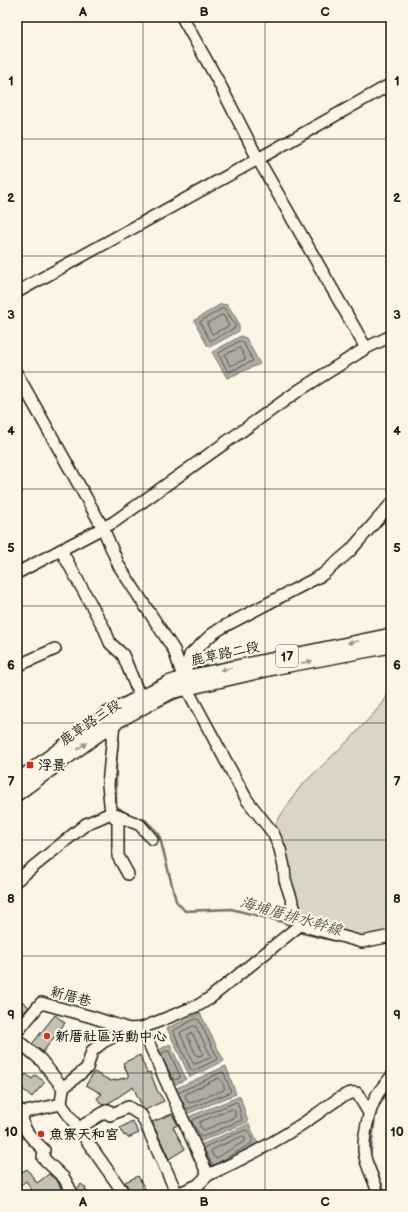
<svg xmlns="http://www.w3.org/2000/svg" width="408" height="1212" font-family="'Balsamiq Sans','LXGW WenKai TC',sans-serif">
	<rect width="100%" height="100%" fill="#fcf5e5"/>
	<filter id="ink" filterUnits="userSpaceOnUse"><feTurbulence type="fractalNoise" baseFrequency=".025" numOctaves="2"/><feDisplacementMap in="SourceGraphic" scale="8" xChannelSelector="R" yChannelSelector="G"/><feConvolveMatrix kernelMatrix="1 2 1 2 8 2 1 2 1" color-interpolation-filters="sRGB"/></filter>
	<g filter="url(#ink)">
		<polygon fill="#dbd5c8" stroke="#7c7872" points="391,689 391,932 365,936 309,925 305,921 291,880 287,854 275,824 299,788 354,735 383,703"/>
		<g fill="#b0aba1" stroke="#75726c">
			<path d="M 221,304 L 228,305 C 232,313 241,322 239,331 L 210,347 L 207,345 L 195,322 L 195,320 Z"/>
			<polygon points="241,336 246,338 260,364 227,378 212,352"/>
			<polygon points="200,1013 224,1061 190,1077 167,1028"/>
			<polygon points="170,1044 186,1079 172,1086 155,1052"/>
			<polygon points="226,1066 236,1094 184,1115 172,1090"/>
			<polygon points="240,1096 248,1122 199,1142 186,1118"/>
			<polygon points="249,1124 258,1144 210,1171 198,1146"/>
		</g>
		<g fill="none" stroke-linecap="round" stroke-linejoin="round">
			<g stroke="#575551" stroke-width="1">
				<polygon points="224,308 235,324 235,328 210,341 200,322"/>
				<polygon points="222,315 224,316 229,326 212,334 207,324"/>
				<polygon points="240,341 243,342 253,361 228,372 218,354"/>
				<polygon points="240,348 246,359 230,366 225,355"/>
				<polygon points="196,1019 199,1020 218,1059 216,1060 193,1071 191,1070 173,1031"/>
				<polygon points="194,1026 196,1027 211,1056 210,1058 195,1064 193,1063 180,1033 181,1032"/>
				<polygon points="192,1033 203,1053 202,1055 199,1056 196,1055 188,1037 188,1035"/>
				<polygon points="167,1051 169,1051 180,1076 180,1078 175,1080 173,1079 161,1055 162,1053"/>
				<path d="M 219,1078 C 222,1080 225,1087 224,1090 L 190,1103 L 188,1102 L 185,1096 L 186,1094 Z"/>
				<polyline points="178,1093 222,1072 224,1073 231,1091 229,1093 188,1109 186,1108 181,1099"/>
				<polygon points="237,1102 238,1104 242,1120 202,1137 200,1136 192,1122 193,1120"/>
				<polygon points="233,1109 235,1111 235,1117 205,1130 202,1129 199,1124 200,1122"/>
				<path d="M 246,1130 C 249,1131 253,1139 252,1143 L 214,1165 L 212,1164 L 204,1149 L 205,1147 Z"/>
				<polygon points="243,1136 245,1137 245,1141 216,1158 214,1157 211,1152 212,1150"/>
			</g>
			<g stroke="#75726c" stroke-width="2.5">
				<polyline points="153,709 179,697"/>
				<polyline points="121,726 119,727 116,762 116,806 128,815"/>
				<polyline points="137,819 145,820 159,834 176,901 185,911 231,909 283,922 292,927"/>
				<polyline points="298,931 302,933 345,943"/>
				<polyline points="385,1195 384,1190 370,1156 376,1109 391,1089"/>
			</g>
		</g>
		<g fill="#c4c0b3" stroke="#1c1c1c">
			<polygon points="17,997 29,1007 23,1014"/>
			<polygon points="55,1015 65,1023 43,1052 32,1044"/>
			<polygon points="140,1055 147,1073 150,1072 157,1090 164,1101 145,1110 143,1108 133,1087 109,1103 102,1105 97,1098 102,1094 86,1085 94,1072 111,1081 129,1077 123,1063"/>
			<polygon points="26,1074 32,1079 35,1075 45,1082 32,1097 17,1084"/>
			<polygon points="172,1114 178,1125 173,1127 185,1149 169,1159 152,1122"/>
			<polygon points="132,1121 139,1133 128,1138 126,1135 124,1136 120,1128"/>
			<polygon points="27,1169 37,1183 49,1174 58,1182 63,1192 59,1195 35,1195 26,1181 17,1188 17,1175"/>
			<polygon points="138,1176 145,1189 139,1194 132,1195 125,1182"/>
			<polygon points="81,1184 86,1188 85,1190 91,1195 77,1195 78,1189"/>
		</g>
		<g fill="none" stroke-linecap="round" stroke-linejoin="round">
			<defs>
				<g id="minor">
					<polyline points="182,17 217,79 258,159 366,348"/>
					<polyline points="17,292 258,159 391,84"/>
					<polyline points="17,374 103,528 119,566 174,650 187,689 247,800 273,833 280,849 284,867 285,880 300,925 210,998 199,1005 142,1028 129,1029 103,1042 92,1051 87,1068 63,1088 61,1104 25,1112 17,1110"/>
					<polyline points="61,550 105,630 110,643 123,655 140,697"/>
					<polyline points="17,573 114,522 298,391 366,348 391,336"/>
					<polyline points="17,666 55,649"/>
					<polyline points="183,678 190,655 211,635 223,627 322,575 350,551 391,504"/>
					<polyline points="110,718 114,723 108,785 111,813 140,825 152,839"/>
					<polyline points="17,880 86,824 111,813 118,821 118,856 128,874"/>
					<polyline points="300,925 362,942 391,936"/>
					<polyline points="142,1028 208,1175 198,1185 175,1195"/>
					<polyline points="17,1032 41,1003 92,1017 129,1029"/>
					<polyline points="17,1040 41,1060 63,1088"/>
					<polyline points="61,1104 125,1195"/>
					<path d="M 17,1108 L 22,1112 C 22,1132 31,1137 44,1150 L 43,1158 L 64,1178 L 71,1191 L 69,1195"/>
					<polyline points="79,1128 108,1110 110,1115 128,1107 142,1116 177,1194"/>
					<path d="M 208,1175 C 246,1158 283,1138 317,1114 C 326,1108 346,1090 357,1093 L 369,1113"/>
					<path d="M 378,1195 C 376,1182 368,1170 365,1157 C 361,1142 369,1111 376,1097 C 379,1090 386,1084 391,1077"/>
				</g>
				<g id="major">
					<polyline points="17,781 107,714 168,683 183,678 391,635"/>
					<polyline points="17,794 114,723 171,692 278,667 391,646"/>
				</g>
			</defs>
			<use href="#minor" stroke="#1c1c1c" stroke-width="14"/>
			<use href="#major" stroke="#1c1c1c" stroke-width="16"/>
			<use href="#minor" stroke="#fcf5e5" stroke-width="11"/>
			<use href="#major" stroke="#fcf5e5" stroke-width="13"/>
		</g>
		<defs><path id="oneway-solid" d="M-6-.8H1V-3.2L6.5 0L1 3.2V.8H-6Z"/></defs>
		<g fill="#97938b">
			<use href="#oneway-solid" transform="translate(353 642) rotate(168)"/>
			<use href="#oneway-solid" transform="translate(307 662) rotate(-11)"/>
			<use href="#oneway-solid" transform="translate(226 669) rotate(168)"/>
			<use href="#oneway-solid" transform="translate(82 746) rotate(-36)"/>
		</g>
	</g>
	<path fill="none" stroke="#1c1c1c" stroke-width="1" stroke-opacity="0.55" d="M 143,17 L 143,1195M 265,17 L 265,1195M 17,139 L 391,139M 17,256 L 391,256M 17,372 L 391,372M 17,489 L 391,489M 17,606 L 391,606M 17,723 L 391,723M 17,840 L 391,840M 17,956 L 391,956M 17,1073 L 391,1073"/>
	<g fill="#c8321e" stroke="#fcf5e5" stroke-width="1.5">
		<rect x="26" y="761" width="8" height="8" rx="2"/>
		<circle cx="47" cy="1036" r="4"/>
		<circle cx="41" cy="1134" r="4"/>
	</g>
	<g text-anchor="middle" stroke-width="4" stroke-linejoin="round" paint-order="stroke">
		<rect fill="#fcf5e5" stroke="#5f5d58" stroke-width="1" x="276" y="645" width="22" height="22" rx="3"/>
		<g font-size="13" font-weight="bold" fill="#1c1c1c">
			<text x="287" y="661">17</text>
		</g>
		<g font-size="14" fill="#1c1c1c" stroke="#fcf5e5">
			<text transform="translate(225 653) rotate(-12)" y="5">鹿草路二段</text>
			<text transform="translate(90 722) rotate(-34)" y="5">鹿草路三段</text>
			<text transform="translate(71 996) rotate(15)" y="5">新厝巷</text>
		</g>
		<g font-size="14" font-weight="bold" fill="#1c1c1c" stroke="#fcf5e5" text-anchor="start">
			<text x="38" y="770">浮景</text>
			<text x="55" y="1041">新厝社區活動中心</text>
			<text x="49" y="1139">魚寮天和宮</text>
		</g>
		<g font-size="15" font-style="italic" fill="#575551" stroke="#fcf5e5">
			<text transform="translate(291 916) rotate(16)" y="5">海埔厝排水幹線</text>
		</g>
	</g>
	<rect width="408" height="1212" fill="none" stroke="#fcf5e5" stroke-width="44"/>
	<rect x="22" y="22" width="364" height="1168" fill="none" stroke="#1c1c1c" stroke-width="1.5"/>
	<g font-size="13" text-anchor="middle" font-weight="bold" fill="#1c1c1c">
		<text x="83" y="16">A</text>
		<text x="204" y="16">B</text>
		<text x="325" y="16">C</text>
		<text x="11" y="85">1</text>
		<text x="397" y="85">1</text>
		<text x="11" y="202">2</text>
		<text x="397" y="202">2</text>
		<text x="11" y="319">3</text>
		<text x="397" y="319">3</text>
		<text x="11" y="435">4</text>
		<text x="397" y="435">4</text>
		<text x="11" y="552">5</text>
		<text x="397" y="552">5</text>
		<text x="11" y="669">6</text>
		<text x="397" y="669">6</text>
		<text x="11" y="786">7</text>
		<text x="397" y="786">7</text>
		<text x="11" y="903">8</text>
		<text x="397" y="903">8</text>
		<text x="11" y="1019">9</text>
		<text x="397" y="1019">9</text>
		<text x="11" y="1136">10</text>
		<text x="397" y="1136">10</text>
		<text x="83" y="1206">A</text>
		<text x="204" y="1206">B</text>
		<text x="325" y="1206">C</text>
	</g>
</svg>
